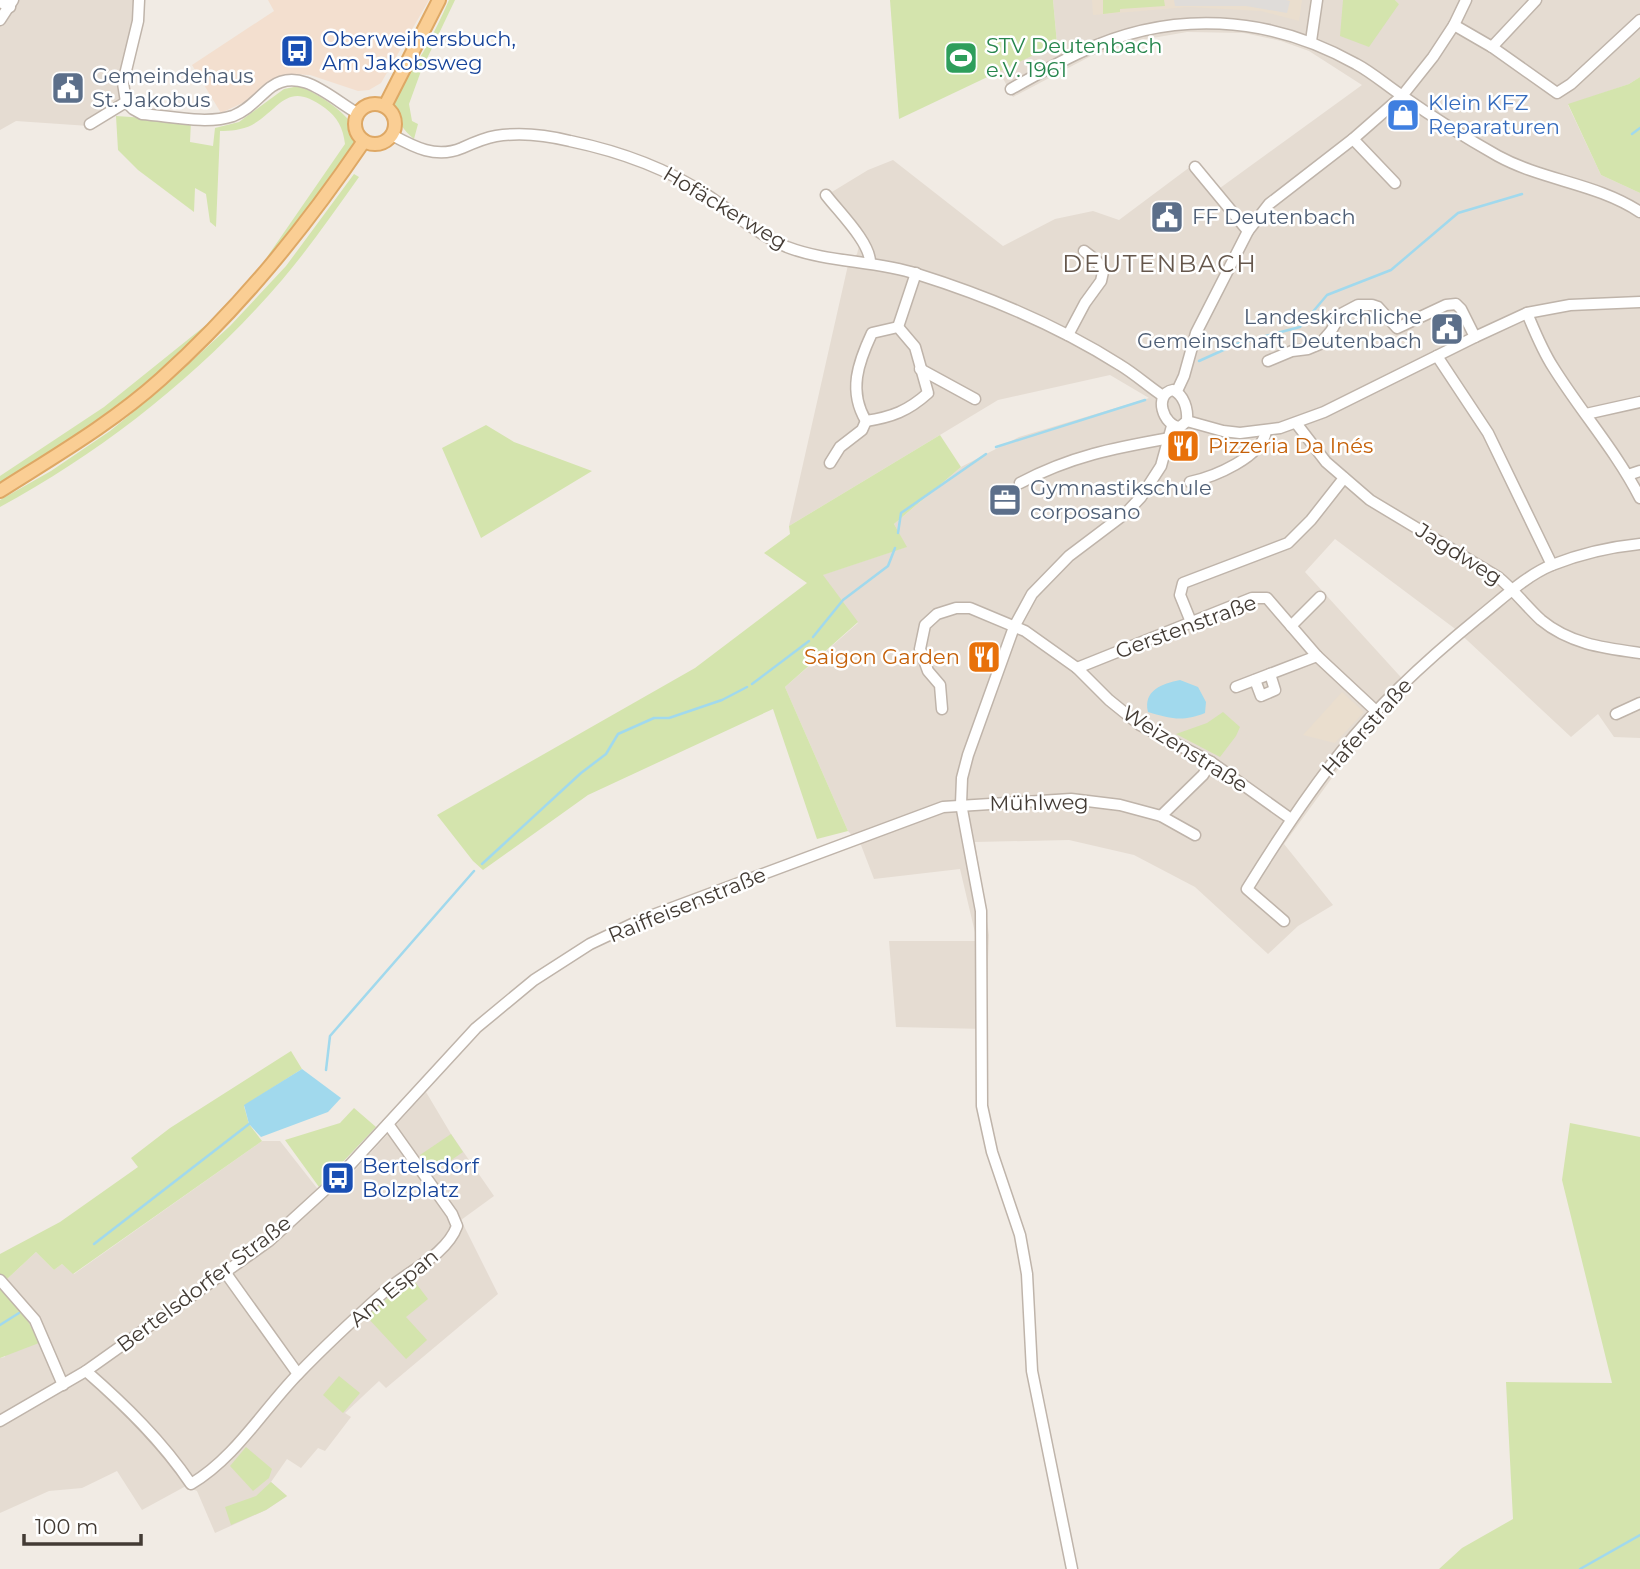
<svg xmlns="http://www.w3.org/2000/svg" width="1640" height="1569" font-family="Montserrat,sans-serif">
	<rect width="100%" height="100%" fill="#f1ebe4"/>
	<g fill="#e5dcd2">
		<polygon points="0,0 137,0 124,98 89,126 16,121 0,130"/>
		<polygon points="1053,0 1343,0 1343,2 1399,4 1395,0 1640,0 1640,77 1629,84 1568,105 1601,175 1640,193 1640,738 1614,737 1598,714 1571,737 1454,628 1335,539 1305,572 1408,685 1358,742 1284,844 1333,905 1298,926 1268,954 1195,887 1134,855 1069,840 975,842 989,935 985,1029 896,1027 889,941 977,941 960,869 874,879 861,845 848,831 785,687 858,623 822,575 906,547 894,524 961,467 1019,437 1149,398 1110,375 998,400 789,526 848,265 857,254 859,246 822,198 868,170 893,160 1003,246 1055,219 1093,211 1119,220 1198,161 1220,188 1362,85 1309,51 1281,41 1244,33 1187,32 1141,40 1091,56 1013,97 999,71 1057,44"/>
		<polygon points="426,1092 451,1134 494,1196 461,1220 498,1294 386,1388 379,1381 345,1413 351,1417 325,1451 318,1448 301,1468 287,1459 271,1482 287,1496 266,1510 215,1533 197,1491 186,1486 142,1510 117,1471 82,1488 49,1491 0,1513 0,1358 5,1357 6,1280 36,1252 54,1270 62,1264 74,1274 262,1141 280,1141 324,1197 356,1169"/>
	</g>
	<polygon fill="#f3dfcf" points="268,0 429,0 381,83 369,90 358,91 310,75 288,74 269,81 251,99 221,113 192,65 274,11"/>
	<g fill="#eadece">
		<polygon points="1092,0 1302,0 1299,21 1261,11 1188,7 1093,15"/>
		<polygon points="1342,692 1364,712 1335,743 1303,735"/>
	</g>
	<g fill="#d4e4ad">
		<path d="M 449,0 L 455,0 L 421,71 L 409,104 L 412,121 L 418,124 L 414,139 C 404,131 396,120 395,107 C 395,87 416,66 425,49 C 434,33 442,16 449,0 Z"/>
		<polygon points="890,0 1053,0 1057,44 899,119"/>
		<polygon points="1103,0 1164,0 1165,6 1120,9 1120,12 1103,14"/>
		<polygon points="1343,0 1395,0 1399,4 1369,47 1340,36"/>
		<polygon points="1640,77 1640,193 1601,175 1568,104 1629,84"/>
		<path d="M 299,86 C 315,92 349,113 354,129 C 356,135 355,141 354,147 L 313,211 L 223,319 L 136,392 L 23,472 L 0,483 L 0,476 L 104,407 L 206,325 L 256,273 L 345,144 C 343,128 338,118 325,108 C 287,80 282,107 252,125 C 242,130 230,131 220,131 L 216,227 L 210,222 L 206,194 L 195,188 L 194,212 L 138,170 L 118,150 L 116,116 L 191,121 L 190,142 L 213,146 L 215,128 L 239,122 L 284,89 Z"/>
		<path d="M 354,174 L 359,177 C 334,212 310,247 282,280 C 204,371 106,450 0,507 L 0,500 L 51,471 L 110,431 L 159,391 L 230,326 L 286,266 Z"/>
		<polygon points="486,425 514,442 592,471 481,538 442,448"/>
		<polygon points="940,435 961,467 894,524 907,547 823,575 858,622 785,687 848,831 817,839 773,709 588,795 483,870 473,861 437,815 695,668 807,583 764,553 790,534 789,526"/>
		<polygon points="1223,712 1240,727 1236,736 1220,757 1176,734 1207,723"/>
		<polygon points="291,1051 302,1069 244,1106 249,1124 262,1141 73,1274 62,1264 54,1270 36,1252 6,1280 0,1274 0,1254 60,1222 138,1167 131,1158 170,1128"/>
		<polygon points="354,1108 376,1127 319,1187 285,1140 340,1123"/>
		<polygon points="1570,1123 1640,1137 1640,1569 1439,1569 1462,1548 1513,1519 1506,1382 1612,1383 1562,1180"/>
		<polygon points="451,1134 463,1152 431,1174 420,1155"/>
		<polygon points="412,1278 428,1299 406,1317 427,1340 406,1359 366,1316"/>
		<polygon points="0,1284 24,1313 39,1343 0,1358"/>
		<polygon points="339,1376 360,1393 343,1413 323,1395"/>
		<polygon points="246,1447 272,1469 269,1478 253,1491 230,1466"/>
		<polygon points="271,1482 287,1496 266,1510 231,1525 225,1507 256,1496"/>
	</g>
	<polygon fill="#dfdcd9" points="1174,0 1286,0 1290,1 1287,13 1246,6 1175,6"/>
	<g fill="#a1d9ed">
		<path d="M 1180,680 L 1198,687 L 1206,702 L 1205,713 C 1182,722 1172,719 1148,712 C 1143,690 1162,684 1180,680 Z"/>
		<polygon points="302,1069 341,1098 328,1112 261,1137 249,1124 244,1105"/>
	</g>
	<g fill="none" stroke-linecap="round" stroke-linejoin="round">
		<g stroke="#a1d9ed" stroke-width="2.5">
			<polyline points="1632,134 1640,128"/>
			<polyline points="1199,361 1239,343 1300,327 1327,295 1391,270 1458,213 1522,194"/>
			<polyline points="996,447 1145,400"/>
			<polyline points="898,533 901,513 986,454"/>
			<polyline points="813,637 843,600 888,566 895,548"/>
			<polyline points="752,684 809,641"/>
			<polyline points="482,864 581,773 606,754 618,734 654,718 669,718 722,700 747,687"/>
			<polyline points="326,1070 330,1036 474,871"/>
			<polyline points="94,1244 249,1124"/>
			<polyline points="0,1325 19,1313"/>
			<polyline points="1580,1569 1640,1535"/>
		</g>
		<defs>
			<g id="minor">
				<path d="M 139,0 L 138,21 L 123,83 L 126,102 L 133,109 L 142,114 C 170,116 206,125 233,116 C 249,110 258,97 271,87 C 300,66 331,98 357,113"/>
				<polyline points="0,2 10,7"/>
				<polyline points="0,20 13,0"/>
				<polyline points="1454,25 1492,47 1557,93 1571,84 1640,20"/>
				<polyline points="1311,41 1317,0"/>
				<polyline points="1492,47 1536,0"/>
				<path d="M 1011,89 C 1034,76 1057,63 1081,52 C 1172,9 1269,15 1356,64 C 1373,73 1387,86 1404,97 C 1434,118 1466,138 1498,156 C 1544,181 1596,183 1640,212"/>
				<polyline points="90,124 126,102"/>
				<path d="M 392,135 C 414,147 436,159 462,148 C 473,143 484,138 496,136 C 521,132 546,135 570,141 C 618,151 666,168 707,195 C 734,213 758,235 787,247 C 829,263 874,260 917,274 C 987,296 1057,325 1120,365 C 1135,374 1148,386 1163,396"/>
				<polyline points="1353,139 1395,183"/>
				<polyline points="1195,167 1248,231"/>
				<path d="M 826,195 C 838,211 871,243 870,263"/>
				<path d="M 1527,313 C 1535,332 1542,350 1553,367 C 1581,412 1616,451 1640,498"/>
				<path d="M 898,327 L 915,347 L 928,393 C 908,411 892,417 866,421 C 848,391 858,363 872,333 Z"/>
				<polyline points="898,327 916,273"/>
				<polyline points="1068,335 1085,303 1101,281 1103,272 1097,261 1084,251"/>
				<polyline points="1437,356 1488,433 1552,565"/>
				<polyline points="1268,361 1292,351 1308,349 1320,344 1331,331 1341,314 1358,305 1372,305 1378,307 1397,328 1446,305 1456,304 1461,309 1475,337"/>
				<polyline points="920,369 975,399"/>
				<path d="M 1173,390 C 1184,395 1188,409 1187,421 L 1180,427 C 1163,426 1153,394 1173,390 Z"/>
				<polyline points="1177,391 1184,376 1196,333 1248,231 1269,204 1353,139 1402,96 1433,57 1454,25 1466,0"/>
				<polyline points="1586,414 1640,402"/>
				<polyline points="1187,421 1223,431 1240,433 1280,428 1324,412 1475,337 1527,313 1570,305 1640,302"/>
				<path d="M 1296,423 L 1326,462 L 1370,500 L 1498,577 C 1514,590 1526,606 1541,620 C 1570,644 1604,648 1640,653"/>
				<polyline points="830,463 840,447 862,430 866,421"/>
				<polyline points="1628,475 1640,471"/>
				<path d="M 1190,482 C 1214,477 1262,457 1266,431"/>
				<path d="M 1020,483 C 1071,456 1114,448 1170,438"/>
				<polyline points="1191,622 1180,595 1183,583 1288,543 1311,520 1344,478"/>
				<polyline points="1291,626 1320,597"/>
				<polyline points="1077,668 1252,598 1267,598 1317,656 1376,711"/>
				<polyline points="1255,680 1261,696 1275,690 1270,674"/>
				<polyline points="1236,687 1317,656"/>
				<polyline points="942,709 940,685 928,671 920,649 925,625 937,614 956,608 970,608 1025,631 1077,668 1109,700 1140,725 1211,762 1291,819"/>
				<polyline points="1616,714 1640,703"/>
				<polyline points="1161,816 1203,775 1211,762"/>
				<path d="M 1284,921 L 1247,889 C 1276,842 1306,796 1341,752 C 1380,702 1429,658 1478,618 C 1501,600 1525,576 1552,565 C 1580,554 1610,547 1640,544"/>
				<polyline points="225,1272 298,1374"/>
				<polyline points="0,1280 35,1320 63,1385"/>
				<path d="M 86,1371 C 125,1405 162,1441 191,1484 C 235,1458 263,1410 298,1374 C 325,1346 354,1319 383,1293 C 406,1272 446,1256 457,1226 L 452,1214 L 388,1124"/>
				<polyline points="0,1421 86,1371 269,1241 338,1178 476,1028 534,980 590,944 645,918 943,807 1071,799 1120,805 1161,816 1195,835"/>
				<polyline points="1072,1569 1032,1371 1027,1274 1020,1235 992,1152 982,1106 981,911 961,804 962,778 968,755 1014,627 1032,594 1069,556 1126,513 1141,497 1161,466 1172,426"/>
			</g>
			<g id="major">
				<circle cx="375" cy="124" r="20"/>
				<polyline points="385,106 439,0"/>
				<path d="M 0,491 C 55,456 112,423 161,379 C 240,308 304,229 364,141"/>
			</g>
		</defs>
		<use href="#minor" stroke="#bfb4aa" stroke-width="13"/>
		<use href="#major" stroke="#dea865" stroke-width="16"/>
		<use href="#minor" stroke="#fff" stroke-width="10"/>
		<use href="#major" stroke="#face94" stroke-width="12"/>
	</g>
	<defs>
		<symbol id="bus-square" viewBox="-11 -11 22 22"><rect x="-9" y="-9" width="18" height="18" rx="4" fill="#1a4fb4" stroke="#fff"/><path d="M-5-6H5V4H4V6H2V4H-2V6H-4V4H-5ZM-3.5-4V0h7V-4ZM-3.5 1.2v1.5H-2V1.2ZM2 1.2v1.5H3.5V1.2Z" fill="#fff"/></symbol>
		<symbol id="stadium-square" viewBox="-11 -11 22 22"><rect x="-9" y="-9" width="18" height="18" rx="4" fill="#2e9e5b" stroke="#fff"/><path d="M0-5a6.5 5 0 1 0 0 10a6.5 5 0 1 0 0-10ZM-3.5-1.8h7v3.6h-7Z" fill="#fff"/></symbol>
		<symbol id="civic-square" viewBox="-11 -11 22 22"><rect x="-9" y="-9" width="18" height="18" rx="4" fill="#5c6f8a" stroke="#fff"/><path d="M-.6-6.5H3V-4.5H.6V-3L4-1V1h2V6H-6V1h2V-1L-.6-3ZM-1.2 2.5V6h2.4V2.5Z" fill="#fff"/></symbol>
		<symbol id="shop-square" viewBox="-11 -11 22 22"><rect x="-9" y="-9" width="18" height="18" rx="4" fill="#3f7fe0" stroke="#fff"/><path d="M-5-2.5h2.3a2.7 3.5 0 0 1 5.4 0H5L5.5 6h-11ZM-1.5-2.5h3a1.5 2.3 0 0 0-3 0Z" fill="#fff"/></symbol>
		<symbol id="restaurant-square" viewBox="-11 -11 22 22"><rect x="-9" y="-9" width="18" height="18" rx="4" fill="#e8710a" stroke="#fff"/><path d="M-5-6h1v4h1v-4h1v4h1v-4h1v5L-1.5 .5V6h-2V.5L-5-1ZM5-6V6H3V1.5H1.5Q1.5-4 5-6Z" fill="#fff"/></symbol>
		<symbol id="office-square" viewBox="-11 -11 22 22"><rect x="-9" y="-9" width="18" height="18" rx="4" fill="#5c6f8a" stroke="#fff"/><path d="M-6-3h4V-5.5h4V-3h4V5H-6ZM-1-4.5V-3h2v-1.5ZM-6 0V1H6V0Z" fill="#fff"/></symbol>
	</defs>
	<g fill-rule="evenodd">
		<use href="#bus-square" x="278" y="32" width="38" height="38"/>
		<use href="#stadium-square" x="942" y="39" width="38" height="38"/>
		<use href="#civic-square" x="49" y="69" width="38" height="38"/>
		<use href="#shop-square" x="1384" y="96" width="38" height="38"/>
		<use href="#civic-square" x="1148" y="198" width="38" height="38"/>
		<use href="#civic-square" x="1428" y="310" width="38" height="38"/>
		<use href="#restaurant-square" x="1164" y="427" width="38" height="38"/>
		<use href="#office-square" x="986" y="481" width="38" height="38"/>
		<use href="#restaurant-square" x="965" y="638" width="38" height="38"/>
		<use href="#bus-square" x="319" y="1159" width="38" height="38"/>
	</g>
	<g text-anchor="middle" stroke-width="5" stroke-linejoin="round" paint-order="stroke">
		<g font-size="21" fill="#164399" stroke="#fff" text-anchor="start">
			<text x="322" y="46">Oberweihersbuch,<tspan x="322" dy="24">Am Jakobsweg</tspan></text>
			<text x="362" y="1173">Bertelsdorf<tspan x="362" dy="24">Bolzplatz</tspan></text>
		</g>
		<g font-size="21" fill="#27864d" stroke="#fff" text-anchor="start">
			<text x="986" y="53">STV Deutenbach<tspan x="986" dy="24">e.V. 1961</tspan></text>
		</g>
		<g font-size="21" fill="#4e5e75" stroke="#fff" text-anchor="start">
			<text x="92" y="83">Gemeindehaus<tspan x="92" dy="24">St. Jakobus</tspan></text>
			<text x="1192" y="224">FF Deutenbach</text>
			<text x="1422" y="324" text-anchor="end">Landeskirchliche<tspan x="1422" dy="24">Gemeinschaft Deutenbach</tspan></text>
			<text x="1030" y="495">Gymnastikschule<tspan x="1030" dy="24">corposano</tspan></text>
		</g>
		<g font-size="21" fill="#366cbe" stroke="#fff" text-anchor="start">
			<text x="1428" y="110">Klein KFZ<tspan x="1428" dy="24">Reparaturen</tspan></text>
		</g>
		<g font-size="21" fill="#433b34" stroke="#fff">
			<text transform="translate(725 208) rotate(31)" y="7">Hofäckerweg</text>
			<text transform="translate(1459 554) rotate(32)" y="7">Jagdweg</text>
			<text transform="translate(1186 627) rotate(-20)" y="7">Gerstenstraße</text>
			<text transform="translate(1367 727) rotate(-48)" y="7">Haferstraße</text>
			<text transform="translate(1185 749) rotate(32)" y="7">Weizenstraße</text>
			<text transform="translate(1039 803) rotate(-1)" y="7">Mühlweg</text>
			<text transform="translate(687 905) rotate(-22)" y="7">Raiffeisenstraße</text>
			<text transform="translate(204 1284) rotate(-37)" y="7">Bertelsdorfer Straße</text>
			<text transform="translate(394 1288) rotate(-40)" y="7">Am Espan</text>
		</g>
		<g font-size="21" fill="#c56008" stroke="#fff" text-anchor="start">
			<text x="1208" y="453">Pizzeria Da Inés</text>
			<text x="960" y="664" text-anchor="end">Saigon Garden</text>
		</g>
		<g font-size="24" letter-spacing="2" fill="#65574c" stroke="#fff">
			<text x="1160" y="272">DEUTENBACH</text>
		</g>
	</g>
	<path d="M24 1534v10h117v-10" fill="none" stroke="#433b34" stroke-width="3.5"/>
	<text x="35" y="1534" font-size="21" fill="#433b34" stroke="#ffffff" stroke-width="5" paint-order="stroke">100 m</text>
</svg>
